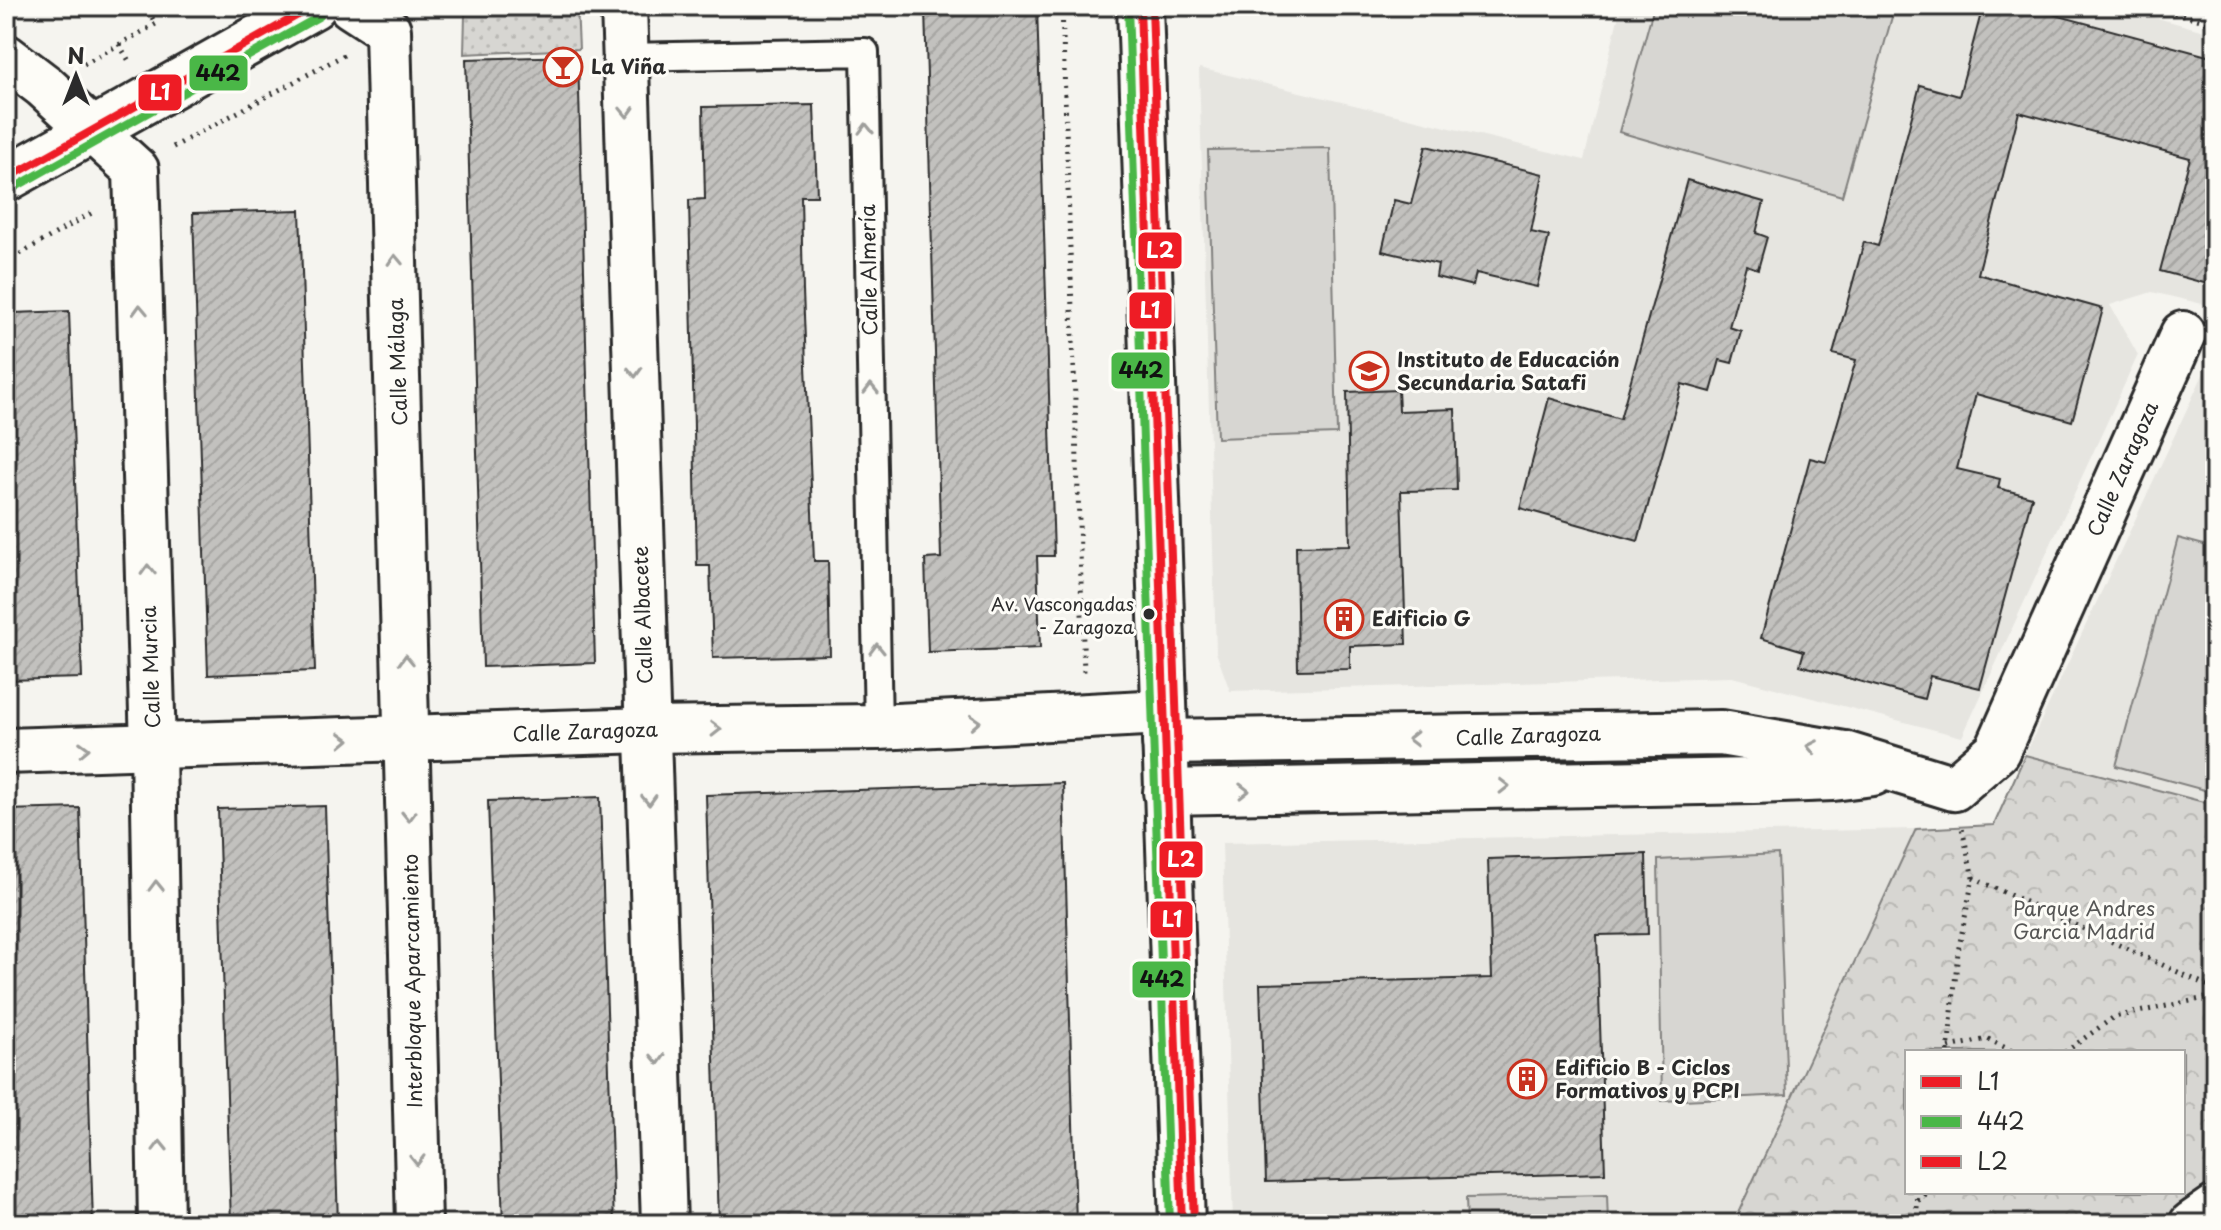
<svg xmlns="http://www.w3.org/2000/svg" width="2221" height="1230" font-family="'Playpen Sans',sans-serif">
	<defs>
		<pattern id="park-crowns" width="20" height="18" patternUnits="userSpaceOnUse" patternTransform="scale(2)"><rect width="20" height="18" fill="#d7d6d2"/><path d="M2 6a3 3 0 1 1 6 0M12 15a3 3 0 1 1 6 0" fill="none" stroke="#b9b8b4"/></pattern>
		<pattern id="garden-dots" width="8" height="8" patternUnits="userSpaceOnUse" patternTransform="scale(2)"><rect width="8" height="8" fill="#d7d6d2"/><path d="M2 2h.1M6 6h.1" fill="none" stroke="#b9b8b4" stroke-width="1.8" stroke-linecap="round"/></pattern>
		<pattern id="building-hatch" width="6" height="6" patternUnits="userSpaceOnUse" patternTransform="scale(2)"><rect width="6" height="6" fill="#c2c1be"/><path d="M-1 1l2-2M0 6l6-6M5 7l2-2" fill="none" stroke="#a7a6a3"/></pattern>
	</defs>
	<rect width="100%" height="100%" fill="#f5f4ef"/>
	<filter id="ink" filterUnits="userSpaceOnUse"><feTurbulence type="fractalNoise" baseFrequency=".0125" numOctaves="2"/><feDisplacementMap in="SourceGraphic" scale="16" xChannelSelector="R" yChannelSelector="G"/><feConvolveMatrix kernelMatrix="1 2 1 2 8 2 1 2 1" color-interpolation-filters="sRGB"/></filter>
	<g filter="url(#ink)">
		<g fill="#e6e5e0">
			<polygon points="1621,6 2114,6 2215,34 2215,307 2152,292 2110,305 2138,355 1962,737 1732,677 1230,691 1216,652 1199,68 1584,160"/>
			<polygon points="2215,349 2215,805 2025,755"/>
			<polygon points="1916,829 1733,1224 1233,1224 1222,843"/>
		</g>
		<g fill="#d7d6d2" stroke="#81807e" stroke-width="2">
			<polygon points="1654,6 1895,6 1842,196 1619,132"/>
			<polygon points="1330,148 1337,434 1217,438 1208,150"/>
			<polygon points="2178,538 2215,548 2215,793 2116,766"/>
			<polygon points="1778,854 1787,1095 1662,1101 1658,860"/>
			<polygon points="1607,1195 1608,1224 1467,1224 1466,1198"/>
		</g>
		<path fill="url(#park-crowns)" stroke="#81807e" stroke-width="2" fill-rule="evenodd" d="M 2025,755 L 2215,805 L 2215,1224 L 1733,1224 L 1916,829 L 1994,825 ZM 1907,1052 L 2183,1052 L 2183,1192 L 1907,1192 Z"/>
		<polygon fill="url(#garden-dots)" stroke="#81807e" stroke-width="2" points="479,6 577,6 579,49 464,54 465,15"/>
		<g fill="url(#building-hatch)" stroke="#2b2b2b" stroke-width="2">
			<polygon points="1037,6 1054,556 1037,556 1040,648 928,652 925,559 941,558 925,9"/>
			<polygon points="1983,6 2022,6 2215,58 2215,286 2160,271 2190,158 2019,112 1978,274 2103,309 2072,421 1976,394 1957,469 2000,479 1998,488 2032,497 1980,688 1930,676 1924,699 1800,665 1804,651 1761,638 1810,458 1826,462 1856,360 1833,354 1864,242 1878,246 1920,85 1959,96"/>
			<polygon points="578,56 595,663 483,667 466,59"/>
			<polygon points="814,105 817,196 801,196 803,291 814,561 828,561 830,655 713,658 710,566 697,566 689,200 705,199 703,107"/>
			<polygon points="1426,146 1543,174 1531,232 1549,236 1537,287 1476,273 1473,286 1436,277 1438,264 1382,251 1394,200 1411,204"/>
			<polygon points="1687,180 1764,202 1756,233 1767,237 1758,269 1746,265 1729,327 1741,331 1732,363 1720,360 1711,392 1682,384 1638,541 1520,508 1549,398 1620,419"/>
			<polygon points="300,210 315,671 208,675 193,213"/>
			<polygon points="69,311 82,678 6,680 6,346 14,346 13,313"/>
			<polygon points="1398,390 1399,411 1455,409 1457,490 1401,491 1406,644 1350,646 1350,669 1298,670 1296,546 1350,545 1347,392"/>
			<polygon points="1063,783 1076,1224 719,1224 706,795"/>
			<polygon points="600,797 614,1224 503,1224 488,801"/>
			<polygon points="325,806 338,1224 231,1224 218,809"/>
			<polygon points="80,808 93,1224 6,1224 6,810"/>
			<polygon points="1646,854 1648,934 1597,935 1605,1173 1266,1182 1260,984 1492,978 1488,859"/>
		</g>
		<g fill="none" stroke-linecap="round" stroke-linejoin="round">
			<defs>
				<polyline id="lane" points="625,57 865,52 878,727"/>
				<g id="street">
					<polyline points="351,6 388,30 419,1224"/>
					<polyline points="624,6 664,1224"/>
					<polyline points="1140,6 1182,1224"/>
					<polyline points="6,57 44,86 136,170 153,747 161,1224"/>
					<polyline points="6,179 314,6"/>
					<polyline points="1165,742 1721,733 1844,754 1954,788 1997,751 2183,334"/>
					<polyline points="6,751 647,730 878,727 1164,712"/>
					<polyline points="1166,792 1754,781 1833,778 1873,773"/>
					<polyline points="2192,1224 2215,1208"/>
				</g>
			</defs>
			<use href="#lane" stroke="#2b2b2b" stroke-width="32"/>
			<use href="#street" stroke="#2b2b2b" stroke-width="50"/>
			<g stroke="#2b2b2b" stroke-width="5" stroke-dasharray="2 6" stroke-linecap="butt">
				<polyline points="1062,6 1084,673"/>
				<polyline points="2151,6 2215,24"/>
				<polyline points="119,44 129,61"/>
				<polyline points="84,64 156,24 145,6"/>
				<polyline points="173,147 344,55"/>
				<polyline points="6,262 95,211"/>
				<polyline points="1973,878 2215,989"/>
				<polyline points="1949,1047 1988,1039 2014,1052"/>
				<polyline points="1948,1052 1958,952 1973,878 1962,828"/>
				<polyline points="2065,1052 2114,1017 2215,996"/>
				<polyline points="1918,1201 1930,1192"/>
				<polyline points="1916,1224 1918,1192"/>
			</g>
			<use href="#lane" stroke="#fdfcf7" stroke-width="26"/>
			<use href="#street" stroke="#fdfcf7" stroke-width="44"/>
			<defs>
				<g id="bus-1">
					<polyline points="1140,6 1182,1224"/>
					<polyline points="6,179 314,6"/>
				</g>
				<g id="bus-2">
					<polyline points="1128,6 1170,1224"/>
					<polyline points="12,189 320,16"/>
				</g>
				<polyline id="bus-3" points="1152,6 1194,1224"/>
			</defs>
			<use href="#bus-1" stroke="#fdfcf7" stroke-width="14"/>
			<use href="#bus-2" stroke="#fdfcf7" stroke-width="14"/>
			<use href="#bus-3" stroke="#fdfcf7" stroke-width="14"/>
			<use href="#bus-1" stroke="#ee1c25" stroke-width="8"/>
			<use href="#bus-2" stroke="#4ab747" stroke-width="8"/>
			<use href="#bus-3" stroke="#ee1c25" stroke-width="8"/>
		</g>
		<defs><path id="oneway-chevron" d="M-2-3.5L2.5 0L-2 3.5" fill="none" stroke-width="1.6" stroke-linecap="round" stroke-linejoin="round" transform="scale(2)"/></defs>
		<g stroke="#9e9e9b">
			<use href="#oneway-chevron" transform="translate(627 112) rotate(88)"/>
			<use href="#oneway-chevron" transform="translate(866 129) rotate(-91)"/>
			<use href="#oneway-chevron" transform="translate(395 260) rotate(-92)"/>
			<use href="#oneway-chevron" transform="translate(140 310) rotate(-92)"/>
			<use href="#oneway-chevron" transform="translate(635 372) rotate(88)"/>
			<use href="#oneway-chevron" transform="translate(871 389) rotate(-91)"/>
			<use href="#oneway-chevron" transform="translate(148 570) rotate(-92)"/>
			<use href="#oneway-chevron" transform="translate(877 649) rotate(-91)"/>
			<use href="#oneway-chevron" transform="translate(406 660) rotate(-92)"/>
			<use href="#oneway-chevron" transform="translate(975 722) rotate(-3)"/>
			<use href="#oneway-chevron" transform="translate(716 729) rotate(-1)"/>
			<use href="#oneway-chevron" transform="translate(1413 739) rotate(179)"/>
			<use href="#oneway-chevron" transform="translate(344 740) rotate(-2)"/>
			<use href="#oneway-chevron" transform="translate(1812 747) rotate(-169)"/>
			<use href="#oneway-chevron" transform="translate(84 749) rotate(-2)"/>
			<use href="#oneway-chevron" transform="translate(1504 786) rotate(-1)"/>
			<use href="#oneway-chevron" transform="translate(1244 791) rotate(-1)"/>
			<use href="#oneway-chevron" transform="translate(649 800) rotate(88)"/>
			<use href="#oneway-chevron" transform="translate(409 816) rotate(89)"/>
			<use href="#oneway-chevron" transform="translate(156 886) rotate(-91)"/>
			<use href="#oneway-chevron" transform="translate(658 1059) rotate(88)"/>
			<use href="#oneway-chevron" transform="translate(160 1146) rotate(-91)"/>
			<use href="#oneway-chevron" transform="translate(417 1160) rotate(89)"/>
		</g>
	</g>
	<defs>
		<symbol id="bar-ring" viewBox="-11 -11 22 22"><circle r="9.5" fill="#fdfcf7" stroke="#c8321e" stroke-width="1.5"/><path d="M-6-5H6L.8 .8V4.5H3.5V6h-7V4.5H-.8V.8Z" fill="#c8321e"/></symbol>
		<symbol id="school-ring" viewBox="-11 -11 22 22"><circle r="9.5" fill="#fdfcf7" stroke="#c8321e" stroke-width="1.5"/><path d="M0-5L7-2L0 1L-7-2ZM-4 1L0 2.5L4 1V4Q0 6-4 4Z" fill="#c8321e"/></symbol>
		<symbol id="building-ring" viewBox="-11 -11 22 22"><circle r="9.5" fill="#fdfcf7" stroke="#c8321e" stroke-width="1.5"/><path d="M-4-6H4V6H1V3H-1V6H-4ZM-2.5-4.3h1.7v1.8h-1.7ZM.8-4.3h1.7v1.8H.8ZM-2.5-1h1.7V.8h-1.7ZM.8-1h1.7V.8H.8Z" fill="#c8321e"/></symbol>
	</defs>
	<g fill-rule="evenodd">
		<use href="#bar-ring" x="541" y="45" width="44" height="44"/>
		<use href="#school-ring" x="1347" y="349" width="44" height="44"/>
		<use href="#building-ring" x="1322" y="597" width="44" height="44"/>
		<use href="#building-ring" x="1505" y="1057" width="44" height="44"/>
	</g>
	<circle fill="#2b2b2b" stroke="#fdfcf7" stroke-width="3" cx="1149" cy="614" r="7"/>
	<g text-anchor="middle" stroke-width="6" stroke-linejoin="round" paint-order="stroke">
		<g font-size="18" fill="#2b2b2b" stroke="#fdfcf7" text-anchor="end">
			<text x="1134" y="611">Av. Vascongadas<tspan x="1134" dy="23">- Zaragoza</tspan></text>
		</g>
		<g font-size="20" font-weight="bold" fill="#2b2b2b" stroke="#fdfcf7" text-anchor="start">
			<text x="591" y="74">La Viña</text>
			<text x="1397" y="367">Instituto de Educación<tspan x="1397" dy="23">Secundaria Satafi</tspan></text>
			<text x="1372" y="626">Edificio G</text>
			<text x="1555" y="1075">Edificio B - Ciclos<tspan x="1555" dy="23">Formativos y PCPI</tspan></text>
		</g>
		<g font-size="20" fill="#2b2b2b" stroke="#fdfcf7">
			<text transform="translate(869 270) rotate(-91)" y="7">Calle Almería</text>
			<text transform="translate(398 362) rotate(-92)" y="7">Calle Málaga</text>
			<text transform="translate(2123 469) rotate(-66)" y="7">Calle Zaragoza</text>
			<text transform="translate(643 615) rotate(-92)" y="7">Calle Albacete</text>
			<text transform="translate(151 667) rotate(-92)" y="7">Calle Murcia</text>
			<text transform="translate(585 732) rotate(-2)" y="7">Calle Zaragoza</text>
			<text transform="translate(1528 736) rotate(-2)" y="7">Calle Zaragoza</text>
			<text transform="translate(413 981) rotate(-91)" y="7">Interbloque Aparcamiento</text>
		</g>
		<g font-size="20" fill="#565655" stroke="#fdfcf7">
			<text x="2084" y="916">Parque Andres<tspan x="2084" dy="23">Garcia Madrid</tspan></text>
		</g>
	</g>
	<g stroke="#fdfcf7" stroke-width="3">
		<rect x="188" y="54" width="61" height="38" rx="8" fill="#4ab747"/>
		<rect x="137" y="73" width="46" height="39" rx="8" fill="#ee1c25"/>
		<rect x="1137" y="231" width="46" height="39" rx="8" fill="#ee1c25"/>
		<rect x="1128" y="291" width="45" height="39" rx="8" fill="#ee1c25"/>
		<rect x="1110" y="351" width="61" height="39" rx="8" fill="#4ab747"/>
		<rect x="1158" y="840" width="46" height="39" rx="8" fill="#ee1c25"/>
		<rect x="1149" y="900" width="45" height="39" rx="8" fill="#ee1c25"/>
		<rect x="1131" y="960" width="61" height="39" rx="8" fill="#4ab747"/>
	</g>
	<g font-size="22" text-anchor="middle" font-weight="bold" fill="#fff">
		<text x="160" y="100">L1</text>
		<text x="1160" y="258">L2</text>
		<text x="1150" y="318">L1</text>
		<text x="1181" y="867">L2</text>
		<text x="1172" y="927">L1</text>
	</g>
	<g font-size="22" text-anchor="middle" font-weight="bold" fill="#111">
		<text x="218" y="81">442</text>
		<text x="1141" y="378">442</text>
		<text x="1162" y="987">442</text>
	</g>
	<rect width="2221" height="1230" fill="none" stroke="#fdfcf7" stroke-width="32"/>
	<rect x="16" y="16" width="2189" height="1198" fill="none" stroke="#2b2b2b" stroke-width="3" filter="url(#ink)"/>
	<rect x="1905" y="1050" width="280" height="144" fill="#fdfcf7" stroke="#a9a8a5" stroke-width="2"/>
	<rect x="1921" y="1076" width="40" height="12" fill="#ee1c25" stroke="#a9a8a5" stroke-width="2"/>
	<text x="1977" y="1090" font-size="24" fill="#2b2b2b">L1</text>
	<rect x="1921" y="1116" width="40" height="12" fill="#4ab747" stroke="#a9a8a5" stroke-width="2"/>
	<text x="1977" y="1130" font-size="24" fill="#2b2b2b">442</text>
	<rect x="1921" y="1156" width="40" height="12" fill="#ee1c25" stroke="#a9a8a5" stroke-width="2"/>
	<text x="1977" y="1170" font-size="24" fill="#2b2b2b">L2</text>
	<g transform="translate(76 76)" stroke="#fdfcf7" stroke-width="6" paint-order="stroke">
	<path d="M0-6L14 30L0 20L-14 30Z" fill="#2b2b2b"/>
	<text y="-12" font-size="22" font-weight="bold" text-anchor="middle" fill="#2b2b2b">N</text>
	</g>
</svg>
